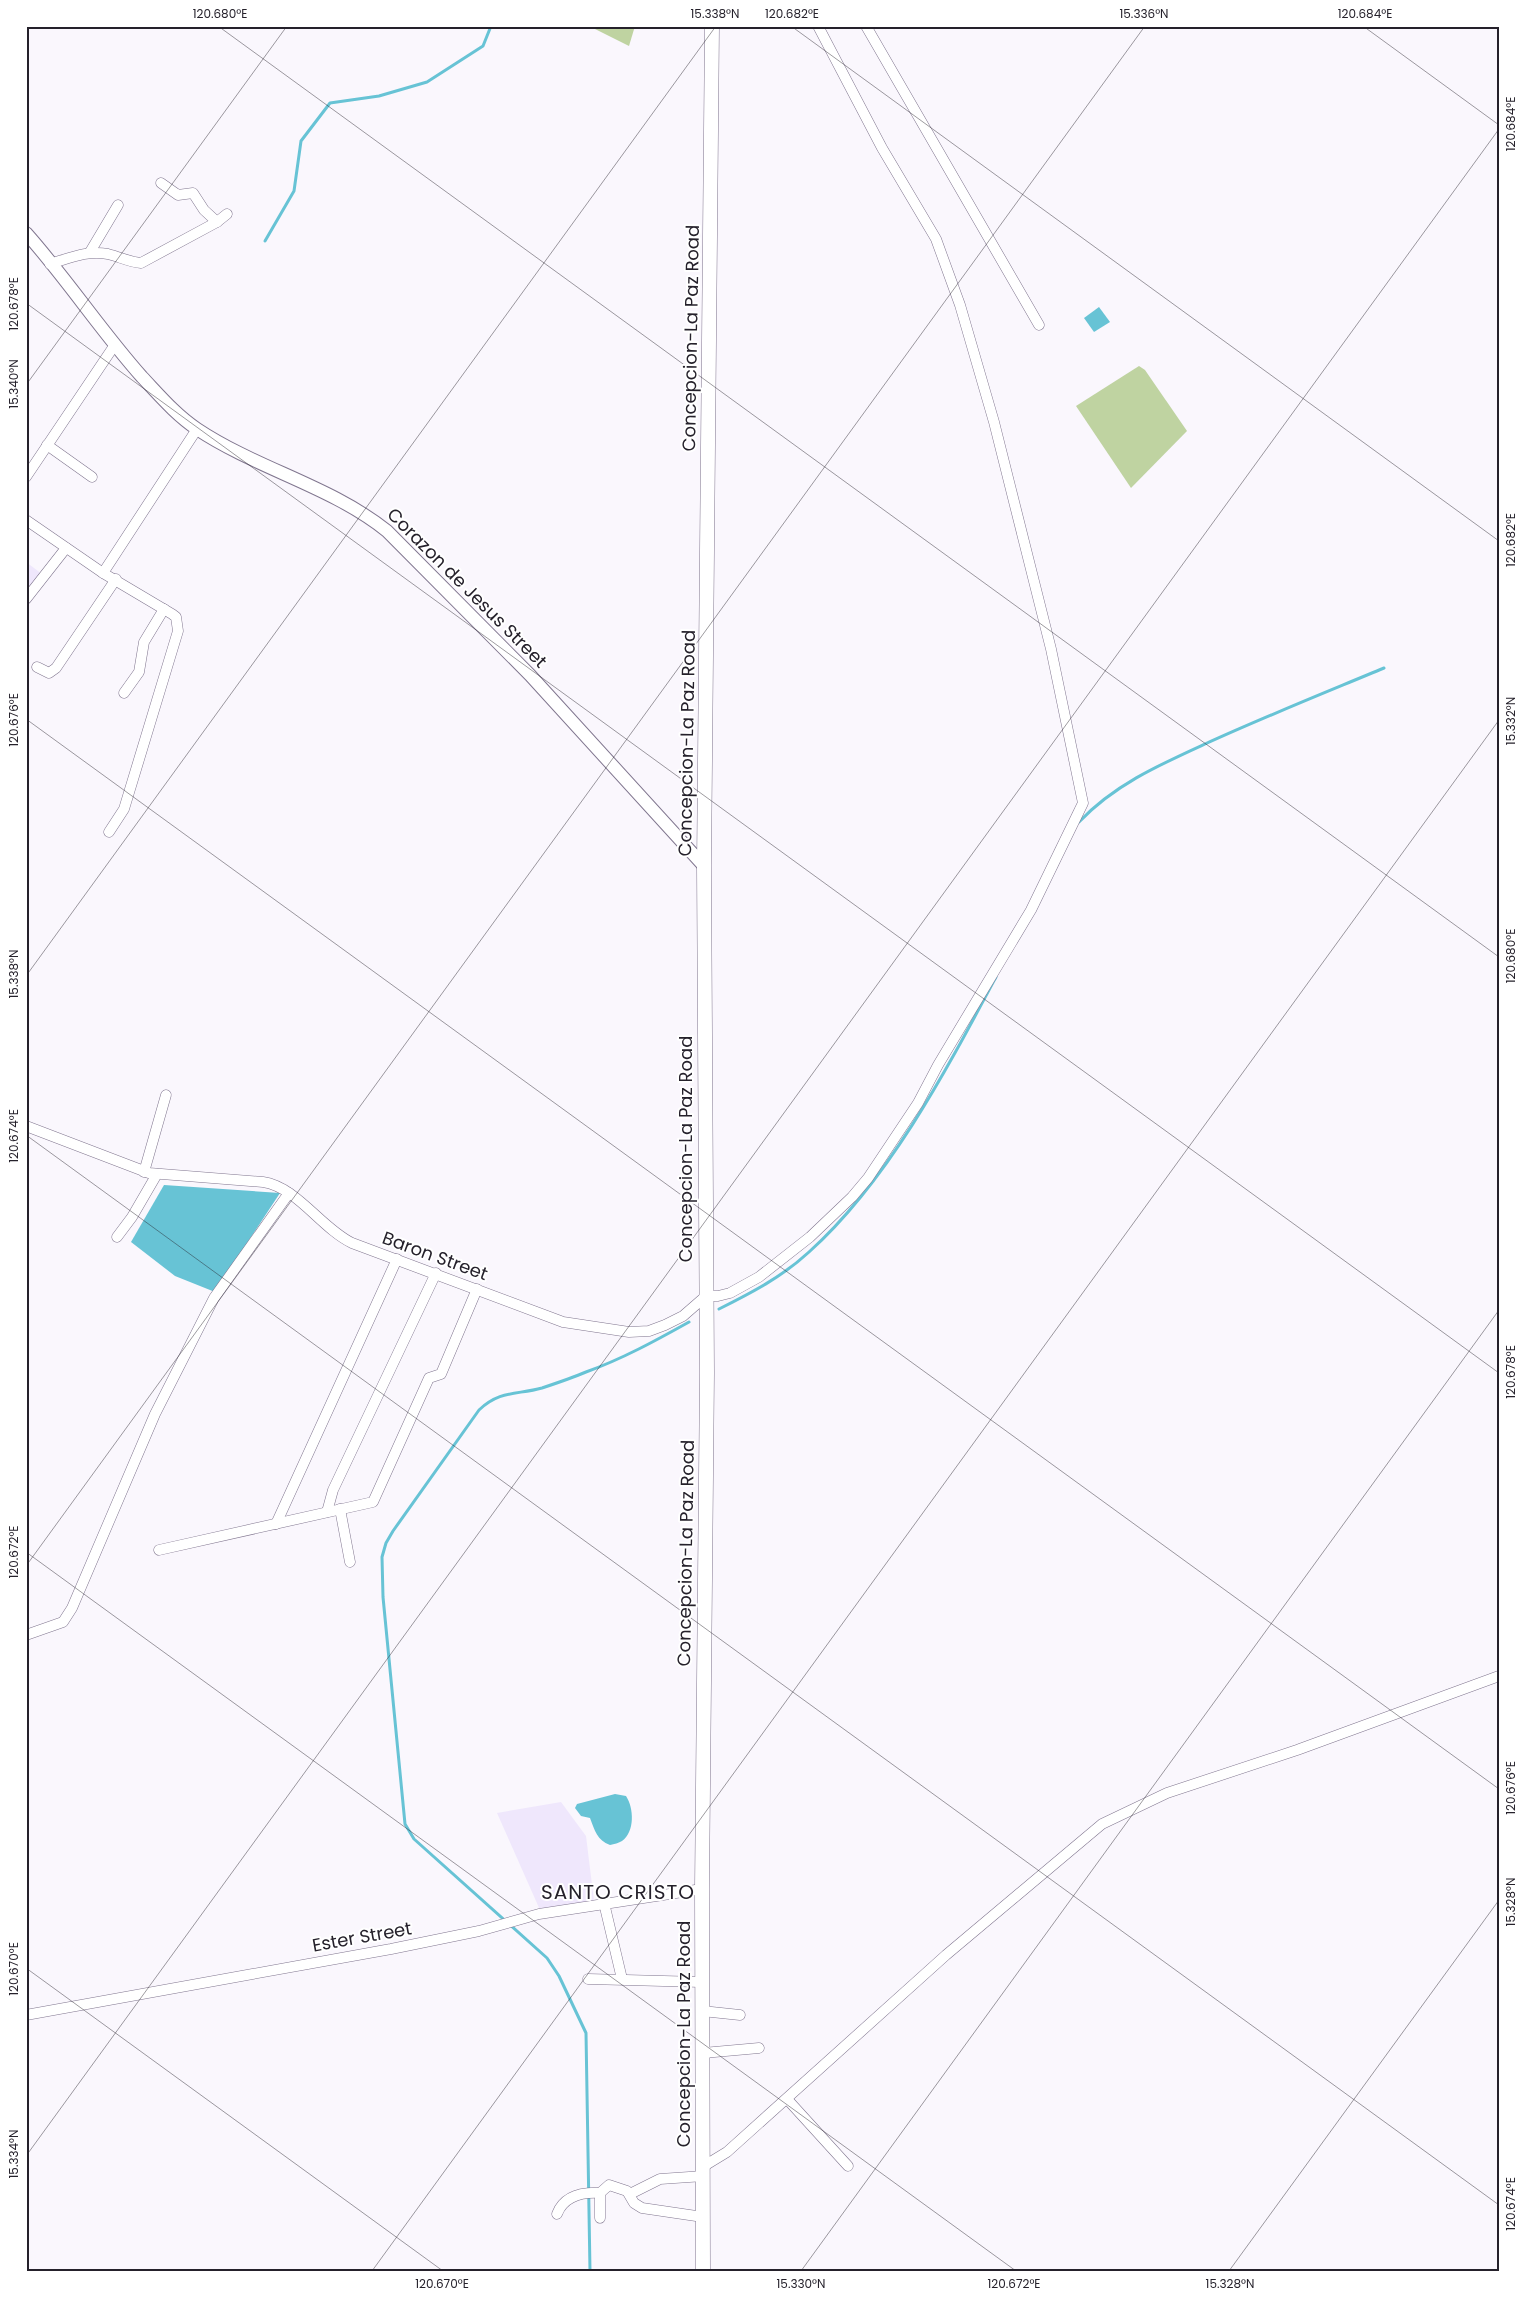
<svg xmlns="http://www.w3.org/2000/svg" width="1525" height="2297" font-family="Poppins,sans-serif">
	<rect width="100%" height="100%" fill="#faf7fd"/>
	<g fill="#efe7fc">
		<polygon points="26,562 42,574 26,594"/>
		<polygon points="561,1802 586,1836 594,1901 540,1910 497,1813"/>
	</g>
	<g fill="#bfd3a1">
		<polygon points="589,26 635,26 629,46"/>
		<polygon points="1139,366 1145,370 1187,431 1131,488 1076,406"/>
	</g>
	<g fill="#67c3d5">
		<polygon points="1099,307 1110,322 1094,332 1084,318"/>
		<polygon points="164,1185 280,1193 215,1292 175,1276 131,1242"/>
		<path d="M 615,1794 L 626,1796 C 634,1808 635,1832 622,1841 C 619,1843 614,1844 610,1845 C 597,1840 595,1831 590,1818 L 581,1816 L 575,1808 L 577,1804 Z"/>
	</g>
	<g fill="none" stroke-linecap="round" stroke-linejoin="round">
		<g stroke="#67c3d5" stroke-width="3">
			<polyline points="265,241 294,191 301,141 330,103 379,96 427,82 483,46 491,26"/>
			<path d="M 1079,822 C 1114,785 1159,765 1205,744 C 1264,717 1324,693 1384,668"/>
			<path d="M 719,1309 C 751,1293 782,1277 809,1252 C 888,1181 946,1071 996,977"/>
			<path d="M 590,2271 L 586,2033 L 559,1976 L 547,1958 L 414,1839 L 405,1824 L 383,1597 L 382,1557 L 386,1543 L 393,1531 L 479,1410 C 500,1390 517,1395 542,1388 C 557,1383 572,1378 586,1372 C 622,1359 655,1341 689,1322"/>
		</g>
		<defs>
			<g id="minor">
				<polyline points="866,26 1039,325"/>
				<polyline points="161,183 178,195 193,193 204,210 217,222"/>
				<polyline points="90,252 118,205"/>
				<path d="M 50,264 C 70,258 87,250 108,254 C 120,257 129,262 141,263 L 217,222 L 227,214"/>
				<polyline points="47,445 92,477"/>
				<polyline points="26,477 114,346"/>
				<polyline points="26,520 103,573 172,614 176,617 178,631 124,809 109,832"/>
				<polyline points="103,573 197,429"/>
				<polyline points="26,599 66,548"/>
				<polyline points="37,667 49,673 56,668 116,579"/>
				<polyline points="124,693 139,672 144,642 164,609"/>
				<path d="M 26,1126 L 149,1173 L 263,1182 C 297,1187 321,1228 352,1243 L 563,1322 L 629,1332 L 649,1331 L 665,1325 L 683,1316 L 706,1296 L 718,1296 L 730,1293 L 759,1277 L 810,1237 L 852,1197 L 868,1178 L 918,1103 L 938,1065 L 1031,910 L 1083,803 L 1051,649 L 994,422 L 960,305 L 936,239 L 882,148 L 818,26"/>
				<polyline points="144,1172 166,1095"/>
				<polyline points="117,1237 132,1217 157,1174"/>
				<polyline points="340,1509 350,1562"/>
				<polyline points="327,1512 333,1490 436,1273"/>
				<polyline points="276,1524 397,1259"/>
				<polyline points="159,1550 373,1502 429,1378 441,1374 477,1289"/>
				<polyline points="26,1635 63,1622 72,1608 155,1414 214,1298 289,1193"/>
				<polyline points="604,1903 622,1979"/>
				<polyline points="588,1979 701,1982"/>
				<polyline points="702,2011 740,2015"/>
				<polyline points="26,2015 391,1949 479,1931 539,1914 702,1889"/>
				<polyline points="703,2053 759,2048"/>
				<polyline points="787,2099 848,2166"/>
				<polyline points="704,2166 727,2152 946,1955 1102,1824 1167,1793 1297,1750 1499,1676"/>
				<polyline points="630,2194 660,2179 704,2176"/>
				<path d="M 557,2214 C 564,2196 581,2192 600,2193"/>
				<polyline points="600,2218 600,2193 609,2185 627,2191 634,2203 642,2208 703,2217"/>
			</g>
			<path id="tertiary" d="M 26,233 C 67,279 101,331 142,377 C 160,396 176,415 197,429 C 257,469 331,486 387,531 L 530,675 L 704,866"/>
			<polyline id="secondary" points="703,2271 702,1889 707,1373 704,866 712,26"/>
		</defs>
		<use href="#minor" stroke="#80768f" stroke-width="11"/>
		<use href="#tertiary" stroke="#80768f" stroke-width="14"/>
		<use href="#secondary" stroke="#80768f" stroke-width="15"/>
		<use href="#minor" stroke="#fff" stroke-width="10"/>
		<use href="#tertiary" stroke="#fff" stroke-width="12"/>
		<use href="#secondary" stroke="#fff" stroke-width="14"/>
	</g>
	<path fill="none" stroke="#25212b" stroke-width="1" stroke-opacity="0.45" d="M 218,26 L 1499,957M 791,26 L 1499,541M 1363,26 L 1499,125M 26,303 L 1499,1373M 26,385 L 287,26M 26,719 L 1499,1789M 26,976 L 716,26M 26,1135 L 1499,2205M 26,1552 L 1016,2271M 26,1566 L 1145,26M 26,1968 L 443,2271M 26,2156 L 1499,129M 372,2271 L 1499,720M 801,2271 L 1499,1310M 1229,2271 L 1499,1900"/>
	<g text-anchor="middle" stroke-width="4" stroke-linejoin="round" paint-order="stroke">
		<g font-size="18" fill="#25212b" stroke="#fff">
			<text transform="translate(691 338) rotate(-89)" y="6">Concepcion-La Paz Road</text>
			<text transform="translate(467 588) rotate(45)" y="6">Corazon de Jesus Street</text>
			<text transform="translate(687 743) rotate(-89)" y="6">Concepcion-La Paz Road</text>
			<text transform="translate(686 1149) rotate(-90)" y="6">Concepcion-La Paz Road</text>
			<text transform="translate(435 1256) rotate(20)" y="6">Baron Street</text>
			<text transform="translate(686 1553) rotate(-89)" y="6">Concepcion-La Paz Road</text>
			<text transform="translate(362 1937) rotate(-10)" y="6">Ester Street</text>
			<text transform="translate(684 2034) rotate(-90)" y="6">Concepcion-La Paz Road</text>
		</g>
		<g font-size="20" letter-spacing="1" fill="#25212b" stroke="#fff">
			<text x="618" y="1899">SANTO CRISTO</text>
		</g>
	</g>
	<rect width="1525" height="2297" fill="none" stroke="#ffffff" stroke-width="55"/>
	<rect x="28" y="28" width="1470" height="2242" fill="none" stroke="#25212b" stroke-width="2"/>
	<g font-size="12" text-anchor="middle" fill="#25212b">
		<text x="220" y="18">120.680°E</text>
		<text x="715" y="18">15.338°N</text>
		<text x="792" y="18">120.682°E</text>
		<text x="1144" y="18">15.336°N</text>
		<text x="1365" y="18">120.684°E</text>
		<text transform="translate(1511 124) rotate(-90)" y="4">120.684°E</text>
		<text transform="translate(14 304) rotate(-90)" y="4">120.678°E</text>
		<text transform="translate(14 384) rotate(-90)" y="4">15.340°N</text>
		<text transform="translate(1511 540) rotate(-90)" y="4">120.682°E</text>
		<text transform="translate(14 720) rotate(-90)" y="4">120.676°E</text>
		<text transform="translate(1511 721) rotate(-90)" y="4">15.332°N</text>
		<text transform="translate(1511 956) rotate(-90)" y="4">120.680°E</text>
		<text transform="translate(14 974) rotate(-90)" y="4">15.338°N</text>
		<text transform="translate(14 1136) rotate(-90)" y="4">120.674°E</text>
		<text transform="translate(1511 1372) rotate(-90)" y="4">120.678°E</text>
		<text transform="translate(14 1552) rotate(-90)" y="4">120.672°E</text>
		<text transform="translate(1511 1788) rotate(-90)" y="4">120.676°E</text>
		<text transform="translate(1511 1902) rotate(-90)" y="4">15.328°N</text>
		<text transform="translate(14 1969) rotate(-90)" y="4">120.670°E</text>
		<text transform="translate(14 2154) rotate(-90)" y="4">15.334°N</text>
		<text transform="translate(1511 2204) rotate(-90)" y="4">120.674°E</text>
		<text x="442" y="2288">120.670°E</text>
		<text x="801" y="2288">15.330°N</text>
		<text x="1014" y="2288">120.672°E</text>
		<text x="1230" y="2288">15.328°N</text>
	</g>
</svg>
